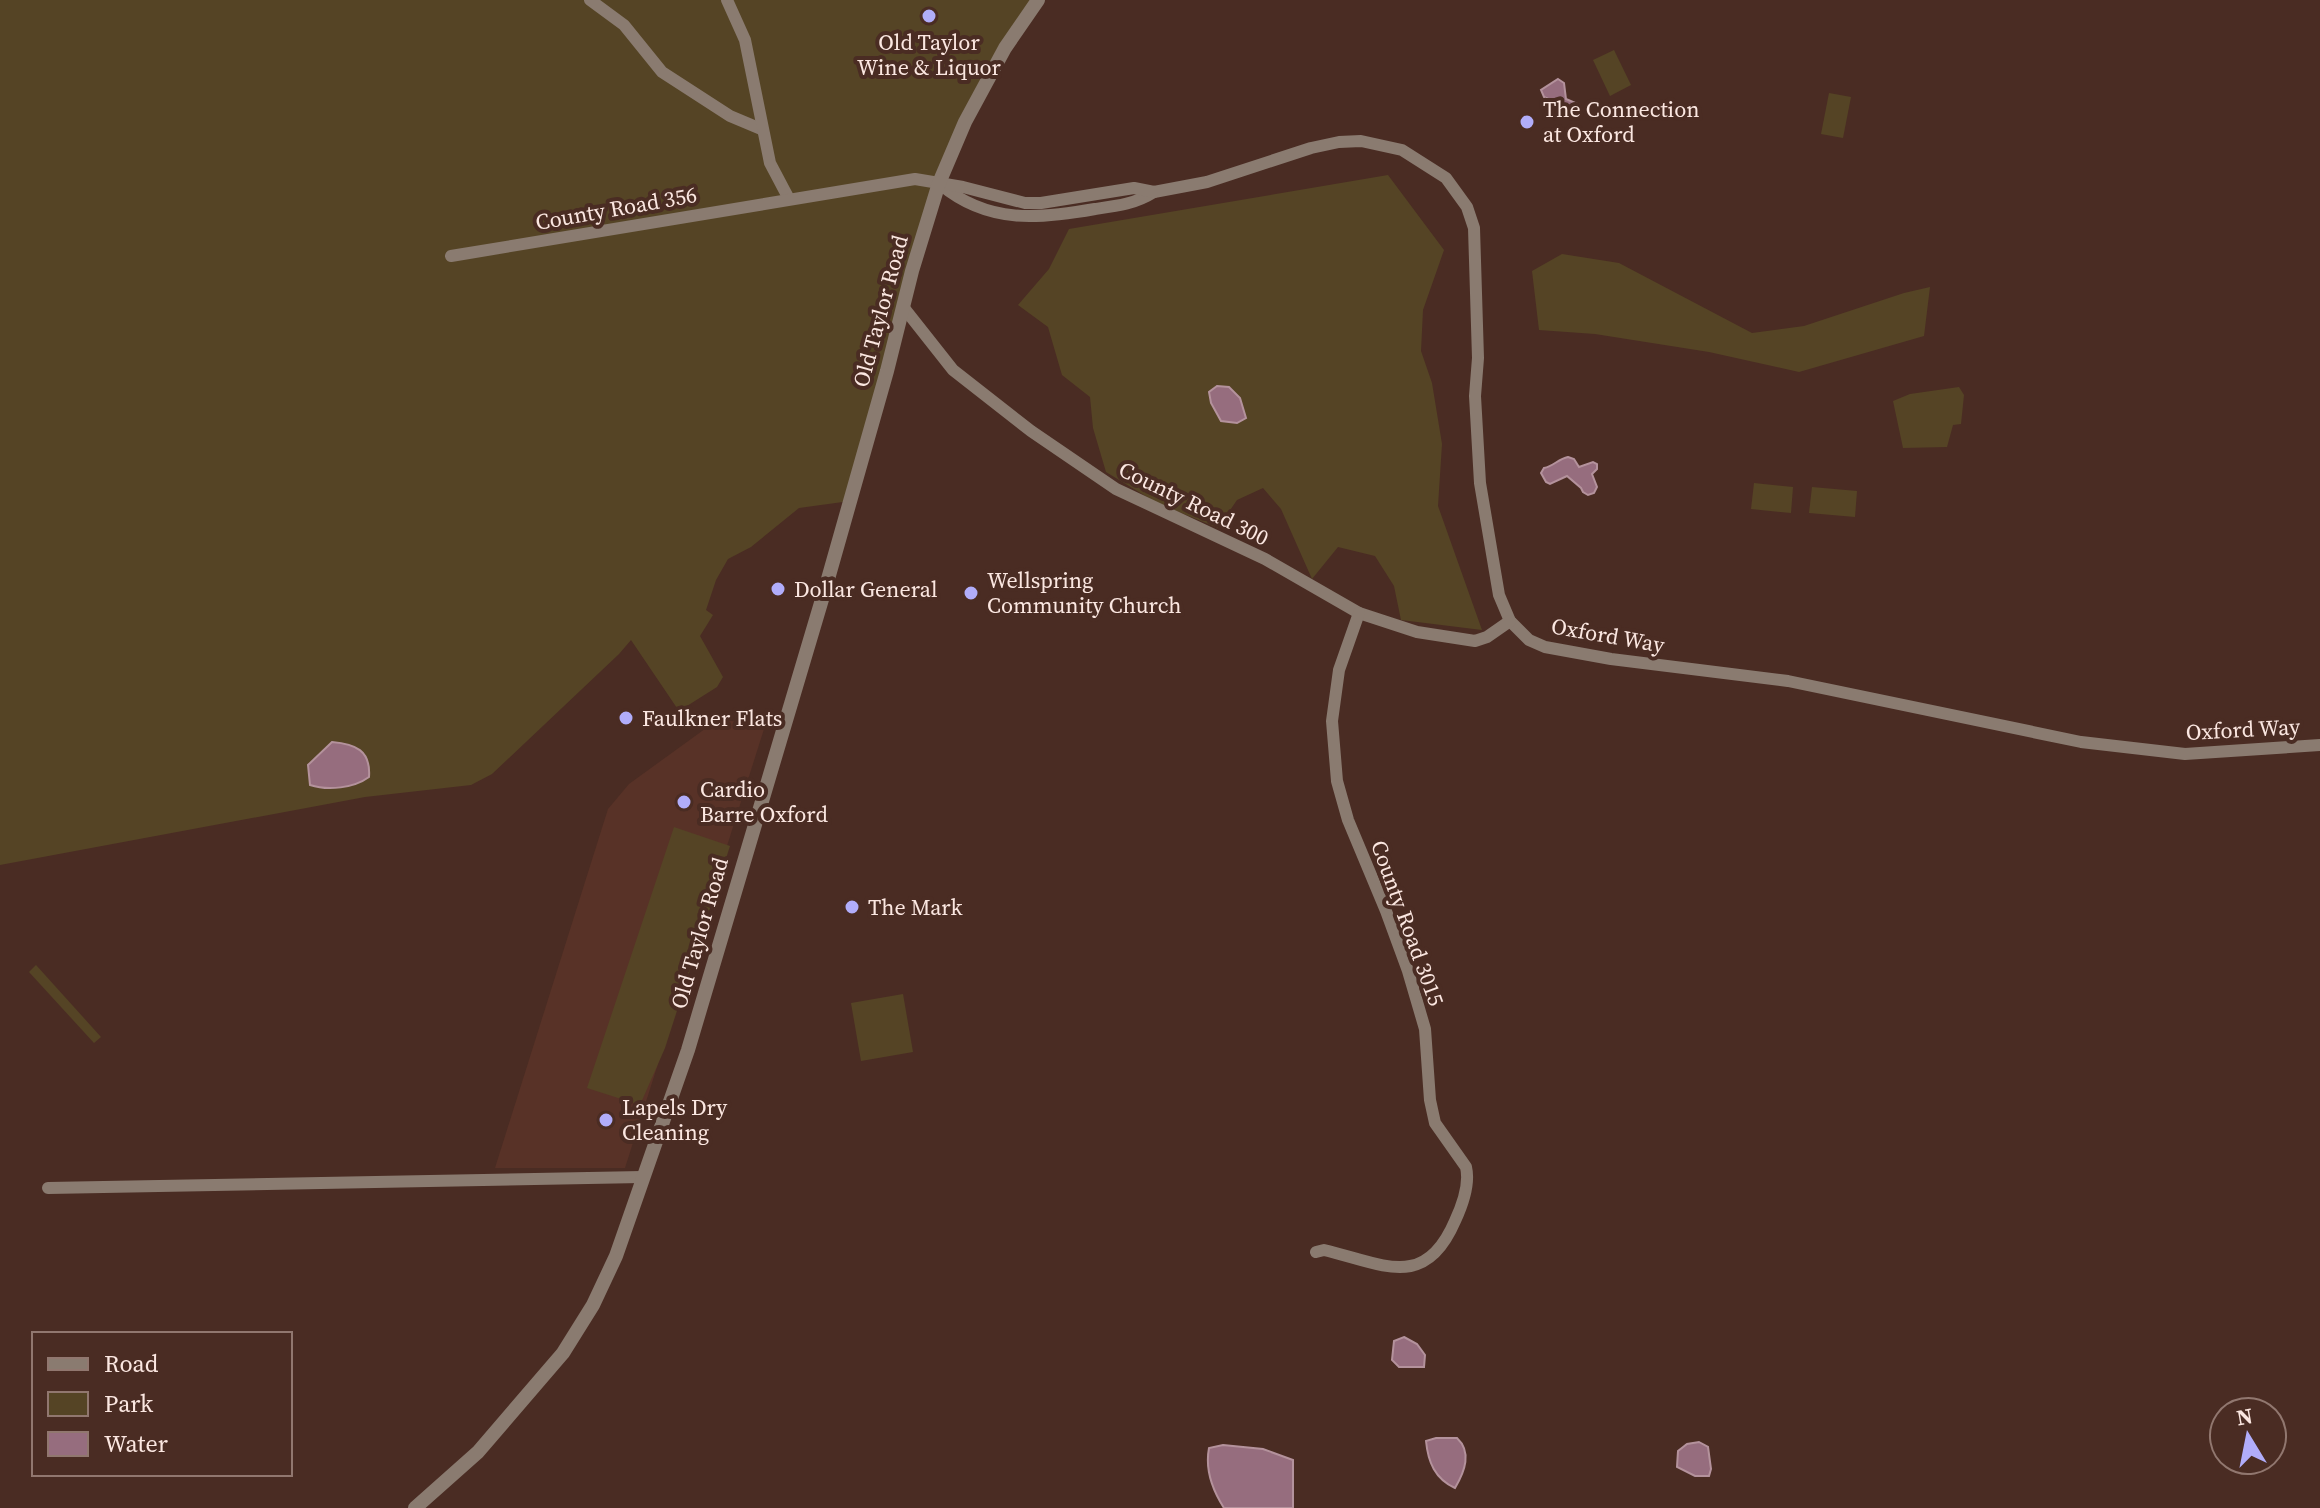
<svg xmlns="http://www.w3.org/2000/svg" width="2320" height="1508" font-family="'Source Serif 4',serif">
	<rect width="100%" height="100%" fill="#4a2c23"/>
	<polygon fill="#583227" points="720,718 764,729 625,1168 495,1168 608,809 629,784"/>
	<g fill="#554425">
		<polygon points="0,0 1038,0 939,183 850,501 799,508 751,547 728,559 716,580 706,610 713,615 700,636 723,677 717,687 679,711 631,640 619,654 492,774 471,785 365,797 0,865"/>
		<polygon points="1614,50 1631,85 1610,96 1593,60"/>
		<polygon points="1829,93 1851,97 1843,138 1821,134"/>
		<polygon points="1388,175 1444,250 1423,310 1421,351 1432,383 1442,444 1438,506 1482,630 1401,620 1394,586 1375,556 1338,547 1312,579 1281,509 1263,488 1237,500 1218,528 1157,503 1106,472 1093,428 1090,397 1062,375 1048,327 1018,305 1049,269 1069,229"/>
		<polygon points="1562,254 1619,263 1752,333 1804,326 1904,293 1930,287 1924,336 1799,372 1709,352 1595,334 1539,330 1532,271"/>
		<polygon points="1959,387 1964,395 1961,424 1953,425 1947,447 1903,448 1893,401 1910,394"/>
		<polygon points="1754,483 1793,487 1791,513 1751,509"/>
		<polygon points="1812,487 1857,491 1855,517 1809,513"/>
		<polygon points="674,827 730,846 665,1048 640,1105 587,1088"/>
		<polygon points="36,965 101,1037 94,1043 29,972"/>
		<polygon points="903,994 913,1052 861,1061 851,1003"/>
	</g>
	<g fill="#966d7e" stroke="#b4929c" stroke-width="2">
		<polygon points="1558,79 1564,83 1566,99 1580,105 1581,111 1578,113 1566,110 1557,112 1551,100 1544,97 1541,90"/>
		<polygon points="1217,386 1229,387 1240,398 1246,418 1237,423 1221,421 1211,403 1209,392"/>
		<path d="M 1568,457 L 1574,459 L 1579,467 L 1593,462 L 1597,464 L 1597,469 L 1592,474 L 1597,487 L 1594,493 L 1588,495 L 1583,492 L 1581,488 L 1567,476 L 1550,484 L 1546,482 L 1541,473 L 1544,468 C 1554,466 1558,459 1568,457 Z"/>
		<path d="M 332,742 C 355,744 371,750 369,777 C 354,788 328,791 310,785 L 308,765 Z"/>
		<polygon points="1404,1337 1417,1344 1425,1355 1424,1367 1399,1367 1392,1360 1394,1341"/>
		<path d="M 1436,1438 L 1457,1438 C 1472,1452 1465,1471 1455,1488 C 1435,1479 1428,1462 1426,1441 Z"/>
		<polygon points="1699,1442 1708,1447 1711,1469 1709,1476 1695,1476 1677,1467 1678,1451 1687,1444"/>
		<path d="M 1223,1445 L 1263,1449 L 1293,1460 L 1293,1508 L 1224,1508 C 1213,1491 1205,1469 1209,1448 Z"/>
	</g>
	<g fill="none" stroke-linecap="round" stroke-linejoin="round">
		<g stroke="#8a7b70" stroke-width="12">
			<polyline points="590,0 624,25 662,72 730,116 761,129"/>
			<polyline points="727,0 745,40 770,163 789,199"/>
			<path d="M 941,185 C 988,224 1039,219 1095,209 C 1117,206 1135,204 1154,192"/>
			<polyline points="451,256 915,179 963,187 1025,203 1041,203 1134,188 1154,192 1207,182 1311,148 1339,142 1361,141 1402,150 1446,178 1467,207 1474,228 1478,358 1475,396 1480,483 1499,595 1510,621 1529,640 1545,647 1611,659 1788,681 2081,742 2185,754 2320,745"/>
			<polyline points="904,308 953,370 1031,431 1116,489 1265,559 1359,613 1417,632 1475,641 1487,637 1510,621"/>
			<polyline points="48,1188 642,1177"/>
			<path d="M 1316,1252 L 1324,1250 C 1383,1264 1425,1291 1455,1221 C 1462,1206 1470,1184 1466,1167 L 1435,1123 L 1430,1100 L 1425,1029 L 1408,971 L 1386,911 L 1348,820 L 1337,781 L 1332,721 L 1339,670 L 1359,613"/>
		</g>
		<polyline stroke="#8a7b70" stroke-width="14" points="415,1508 478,1452 563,1353 593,1305 616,1256 688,1050 826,586 887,371 912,271 939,183 965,122 1005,48 1038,0"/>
	</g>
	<g fill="#b1adfa" stroke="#4a2c23" stroke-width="3">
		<circle cx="929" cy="16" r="8"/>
		<circle cx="1527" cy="122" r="8"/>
		<circle cx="778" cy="589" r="8"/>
		<circle cx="971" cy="593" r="8"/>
		<circle cx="626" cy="718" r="8"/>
		<circle cx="684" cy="802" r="8"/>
		<circle cx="852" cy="907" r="8"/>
		<circle cx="606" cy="1120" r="8"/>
	</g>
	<g text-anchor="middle" stroke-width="8" stroke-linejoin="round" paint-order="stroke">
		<g font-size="22" fill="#fbe7e1" stroke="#4a2c23" text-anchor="start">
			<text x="929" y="50" text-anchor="middle">Old Taylor<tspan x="929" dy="25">Wine &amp; Liquor</tspan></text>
			<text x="1543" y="117">The Connection<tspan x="1543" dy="25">at Oxford</tspan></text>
			<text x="987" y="588">Wellspring<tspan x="987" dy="25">Community Church</tspan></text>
			<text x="794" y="597">Dollar General</text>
			<text x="642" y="726">Faulkner Flats</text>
			<text x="700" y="797">Cardio<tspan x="700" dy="25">Barre Oxford</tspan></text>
			<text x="868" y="915">The Mark</text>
			<text x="622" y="1115">Lapels Dry<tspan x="622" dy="25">Cleaning</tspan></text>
		</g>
		<g font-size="22" fill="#fbe7e1" stroke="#4a2c23">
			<text transform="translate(616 208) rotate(-10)" y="8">County Road 356</text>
			<text transform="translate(880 311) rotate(-75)" y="8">Old Taylor Road</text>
			<text transform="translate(1194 503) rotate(26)" y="8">County Road 300</text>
			<text transform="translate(1608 635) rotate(10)" y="8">Oxford Way</text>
			<text transform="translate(2243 729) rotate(-3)" y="8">Oxford Way</text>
			<text transform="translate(1408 923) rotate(70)" y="8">County Road 3015</text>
			<text transform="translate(699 933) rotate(-74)" y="8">Old Taylor Road</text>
		</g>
	</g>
	<rect x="32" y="1332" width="260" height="144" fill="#4a2c23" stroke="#91776f" stroke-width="2"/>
	<rect x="48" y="1358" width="40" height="12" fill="#8a7b70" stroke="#91776f" stroke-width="2"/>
	<text x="104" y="1372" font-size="24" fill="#fbe7e1">Road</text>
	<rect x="48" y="1392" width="40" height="24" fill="#554425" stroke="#91776f" stroke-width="2"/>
	<text x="104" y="1412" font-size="24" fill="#fbe7e1">Park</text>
	<rect x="48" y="1432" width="40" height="24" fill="#966d7e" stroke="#91776f" stroke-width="2"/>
	<text x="104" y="1452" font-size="24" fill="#fbe7e1">Water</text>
	<g transform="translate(2248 1436) rotate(350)"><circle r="38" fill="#4a2c23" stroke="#91776f" stroke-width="2"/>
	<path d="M0-6L14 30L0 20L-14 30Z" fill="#b1adfa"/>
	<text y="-12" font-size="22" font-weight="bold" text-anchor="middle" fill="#fbe7e1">N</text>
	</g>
</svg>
